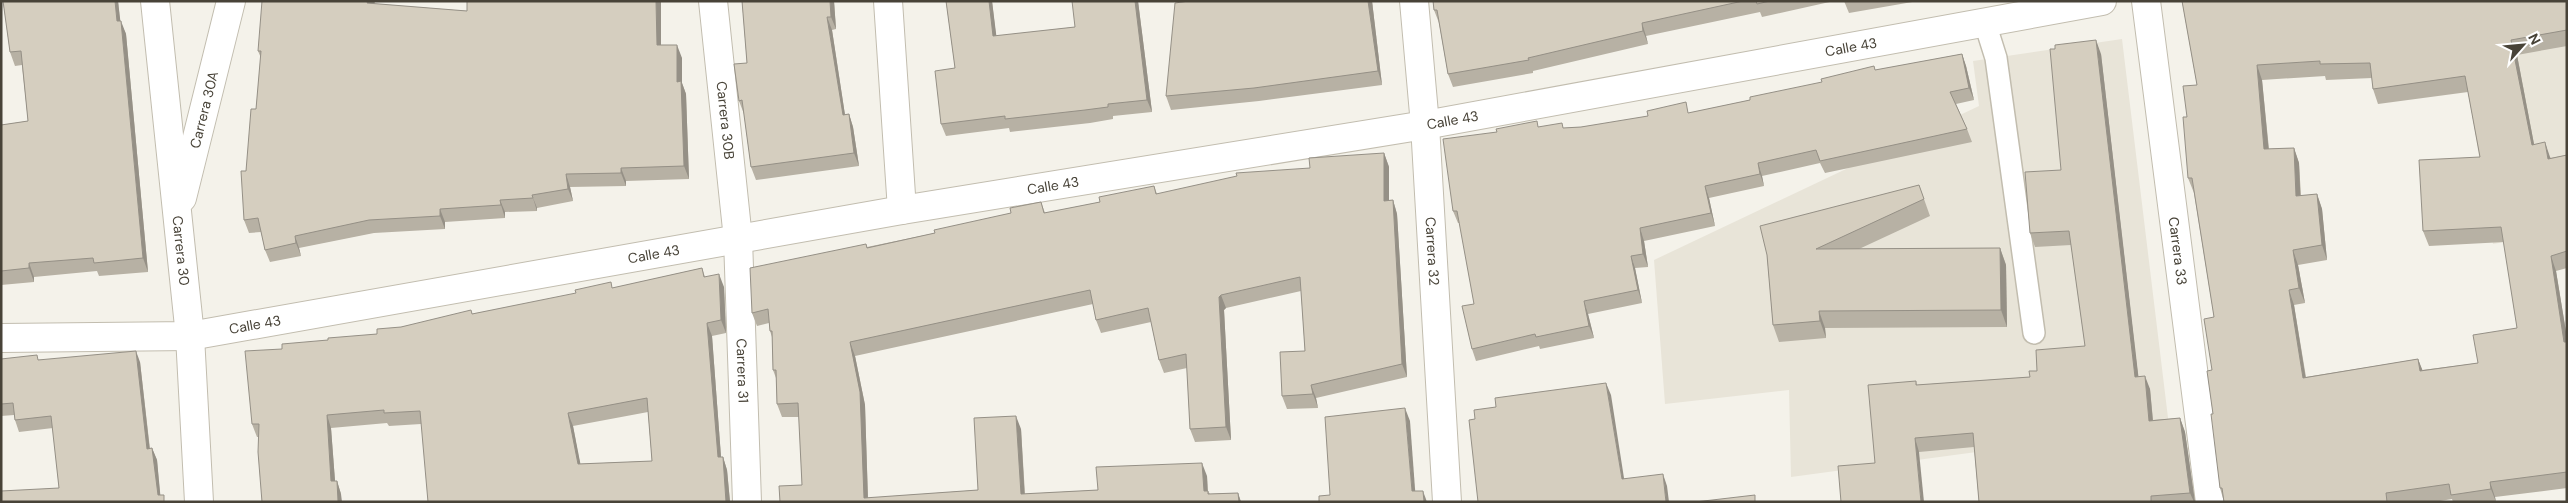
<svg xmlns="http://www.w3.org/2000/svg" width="2568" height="503" font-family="'DM Sans',sans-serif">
	<rect width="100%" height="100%" fill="#f4f2ea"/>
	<g fill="#e8e4d8">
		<polygon points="2454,1 2567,1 2567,231 2493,244"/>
		<polygon points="2122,39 2169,426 1791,477 1789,390 1665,404 1654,260 1979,106 1973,61"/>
	</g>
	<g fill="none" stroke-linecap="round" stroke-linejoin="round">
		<defs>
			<polyline id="service" points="1985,23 1996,58 2034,333"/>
			<g id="minor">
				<path id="s1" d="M 155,1 L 190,336 L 199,502"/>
				<path id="s2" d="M 713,1 L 738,239 L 747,502"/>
				<polyline points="888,1 902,210"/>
				<path id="s3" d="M 1414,1 L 1425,125 L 1447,502"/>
				<path id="s4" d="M 182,198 L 231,1"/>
				<path id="s5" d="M 1,338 L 190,336 L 902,210 L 1425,125 L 2102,1"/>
			</g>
			<g id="tertiary">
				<path id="s6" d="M 2146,1 L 2210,502"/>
			</g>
		</defs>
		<use href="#service" stroke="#c2bdaf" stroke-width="24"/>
		<use href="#minor" stroke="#c2bdaf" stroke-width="30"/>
		<use href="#tertiary" stroke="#c2bdaf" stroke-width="30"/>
		<use href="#service" stroke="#fff" stroke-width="21"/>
		<use href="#minor" stroke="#fff" stroke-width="28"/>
		<use href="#tertiary" stroke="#fff" stroke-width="28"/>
	</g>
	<g fill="#b7b1a4" fill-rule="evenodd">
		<polygon points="3,1 118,1 120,21 126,34 148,272 99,276 97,271 34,277 34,282 1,285 1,125 28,121 22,65 15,66 10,52"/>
		<polygon points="467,1 661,1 661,45 682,58 682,83 686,94 689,179 626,181 626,186 570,187 573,201 537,208 537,211 505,212 505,218 445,222 445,229 374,233 299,248 301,256 270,262 265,250 261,232 249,233 244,220 246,171 256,109 261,58 258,51 375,4 467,11"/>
		<polygon points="742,1 834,1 836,29 832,30 845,115 849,114 853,127 859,166 756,180 751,167 744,114 739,101 747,63"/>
		<polygon points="946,1 992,1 996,36 1075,27 1138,1 1152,112 1113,116 1113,119 1090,123 1010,132 1009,128 946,136 941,124 955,68"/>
		<polygon points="1372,1 1382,85 1259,101 1171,110 1166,96"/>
		<polygon points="1433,1 1834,1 1762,17 1760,12 1646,36 1648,44 1533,71 1533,73 1453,87 1448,74 1439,23 1434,10"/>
		<polygon points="1844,1 1918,1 1849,13"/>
		<path d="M 2182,1 L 2567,1 L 2567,46 L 2517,55 L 2534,144 L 2551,158 L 2567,155 L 2567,268 L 2556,271 L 2567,338 L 2567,488 L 2495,497 L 2496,502 L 2453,502 L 2452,499 L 2434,502 L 2224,502 L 2220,488 L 2213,414 L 2212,370 L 2214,317 L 2194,193 L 2188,178 L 2187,117 L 2197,85 ZM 2325,76 L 2326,80 L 2372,78 L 2373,89 L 2378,104 L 2468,92 L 2480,157 L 2423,231 L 2429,246 L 2504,242 L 2517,328 L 2478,363 L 2422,370 L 2418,359 L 2306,377 L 2294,305 L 2305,303 L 2298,265 L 2327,260 L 2322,209 L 2317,194 L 2301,196 L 2299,163 L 2294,148 L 2269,149 L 2262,80 Z"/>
		<polygon points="1962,54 1966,66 1974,100 1956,104 1967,129 1972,142 1825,173 1820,163 1762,176 1764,186 1709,198 1715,226 1644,241 1648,267 1635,268 1642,303 1588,314 1594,338 1540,349 1539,346 1476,361 1472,349 1474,304 1460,223 1458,223 1453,211 1497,132 1539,127 1564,128 1581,127 1689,113 1750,100 1876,70"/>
		<polygon points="2101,54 2138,376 2150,389 2153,420 2180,418 2185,432 2195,502 1979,502 1974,447 1919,452 1875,463 1916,381 1917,385 2030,377 2037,371 2085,346 2071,245 2035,247 2030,233 2061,170"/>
		<polygon points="1384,153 1389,167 1389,200 1393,200 1397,214 1407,377 1316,398 1318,408 1287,409 1282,396 1305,351 1301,291 1226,308 1224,310 1231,440 1195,442 1190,429 1187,368 1164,373 1159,360 1151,322 1101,333 1096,320 1093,304 855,356 865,405 868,498 978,490 1021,429 1025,494 1098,490 1207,476 1208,491 1210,494 1238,493 1241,502 780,502 802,485 799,417 782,417 777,404 776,378 773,370 772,337 770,331 769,323 757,326 752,313 866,244 867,247 935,233 1011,213 1041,202 1045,213 1100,202 1154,186 1157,194 1310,168"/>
		<polygon points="1919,185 1930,216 1859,249 2000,248 2006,265 2007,327 1825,328 1826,338 1779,342 1773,325 1767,255"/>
		<path d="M 702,268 L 705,277 L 724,287 L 726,333 L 712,336 L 721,457 L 723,457 L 727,470 L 730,502 L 421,424 L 389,426 L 387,423 L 331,428 L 335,481 L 337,481 L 341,494 L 259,437 L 257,437 L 252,424 L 282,349 L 328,340 L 377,334 L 401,327 L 613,288 ZM 648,412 L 652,461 L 580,464 L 573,426 Z"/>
		<polygon points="1,359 140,362 150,449 152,448 157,460 160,495 59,488 53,428 19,432 15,420 14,415 1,416"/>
	</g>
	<g fill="#959086">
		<polygon points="115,1 118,1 122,35 117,21"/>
		<polygon points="368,1 375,1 372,16 367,3"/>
		<polygon points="656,1 661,1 661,58 657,45"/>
		<polygon points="830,1 834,1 836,29 831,17"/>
		<polygon points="989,1 992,1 998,49 993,36"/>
		<polygon points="1135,1 1138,1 1152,112 1147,100"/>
		<polygon points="1368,1 1372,1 1382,85 1378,71"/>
		<polygon points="827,17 832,30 847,128 843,115"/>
		<polygon points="121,21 126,34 148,272 143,258"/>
		<polygon points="1642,23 1646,36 1648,44 1643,31"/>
		<polygon points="2096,40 2101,54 2140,390 2135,377"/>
		<polygon points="2511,40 2517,55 2537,160 2532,145"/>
		<polygon points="677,45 682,58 682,83 686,94 689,179 684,166 677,82"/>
		<polygon points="1962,54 1966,66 1974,100 1969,88"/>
		<polygon points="2257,65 2262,80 2270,164 2264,149"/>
		<polygon points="849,114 853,127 859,166 854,153"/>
		<polygon points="2545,142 2550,157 2554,174 2548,159"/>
		<polygon points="2294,148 2299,163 2301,211 2296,196"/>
		<polygon points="1384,153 1389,167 1389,214 1384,201"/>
		<polygon points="1758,163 1762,176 1764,186 1760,174"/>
		<polygon points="621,168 626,181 626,186 621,173"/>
		<polygon points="566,174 570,187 573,201 568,189"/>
		<polygon points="1705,186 1709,198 1715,226 1711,213"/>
		<polygon points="2317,194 2322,209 2327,260 2322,245"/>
		<polygon points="532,195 537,208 537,211 533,198"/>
		<polygon points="500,200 505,212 505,218 501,205"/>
		<polygon points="1393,200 1397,214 1407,377 1402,364"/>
		<polygon points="440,209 445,222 445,229 440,216"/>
		<polygon points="1640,228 1644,241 1648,267 1643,254"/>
		<polygon points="295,236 299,248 301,256 296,243"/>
		<polygon points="2000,248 2006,265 2007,327 2001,310"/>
		<polygon points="2293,250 2298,265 2305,303 2299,288"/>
		<polygon points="1631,256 1635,268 1642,303 1638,290"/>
		<polygon points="2551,256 2556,271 2567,338 2567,349 2564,342"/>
		<polygon points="29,263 34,277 34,282 29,268"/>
		<polygon points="719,274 724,287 726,333 721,320"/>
		<polygon points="2289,290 2294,305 2308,393 2303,378"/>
		<polygon points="1221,295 1226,308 1224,310 1231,440 1226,427 1219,297"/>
		<polygon points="1584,301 1588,314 1594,338 1589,326"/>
		<polygon points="1819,311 1825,328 1826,338 1820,321"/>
		<polygon points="707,323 712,336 722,470 718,457"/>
		<polygon points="850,342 855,356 865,405 868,502 864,498"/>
		<polygon points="136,351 140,362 151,461 147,449"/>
		<polygon points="2418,359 2424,374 2420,371"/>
		<polygon points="2145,376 2150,389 2154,434 2149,421"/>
		<polygon points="1606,383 1611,395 1626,491 1622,479"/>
		<polygon points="1311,385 1316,398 1318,408 1313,394"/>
		<polygon points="1405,408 1410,421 1416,502 1412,491"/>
		<polygon points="568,413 573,426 583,477 578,464"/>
		<polygon points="327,415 331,428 336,494 331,481"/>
		<polygon points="1016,416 1021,429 1025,502 1021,494"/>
		<polygon points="2180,418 2185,432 2195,502 2194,502 2190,493"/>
		<polygon points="1915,438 1919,452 1924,502 1921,502"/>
		<polygon points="152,448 157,460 161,502 158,495"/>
		<polygon points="723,457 727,470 730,502 726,502"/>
		<polygon points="1202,463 1207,476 1208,502 1204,491"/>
		<polygon points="1663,474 1667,486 1669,502 1666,502"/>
		<polygon points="337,481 341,494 342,502 338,502"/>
		<polygon points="2490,482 2495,497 2496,502 2491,489"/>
		<polygon points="1423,491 1427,502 1424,502"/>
		<polygon points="1238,493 1241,502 1239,502"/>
	</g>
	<g fill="#d5cebf" stroke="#959086" fill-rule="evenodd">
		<polygon points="3,1 115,1 117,21 121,21 143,258 94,263 93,258 29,263 29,268 1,271 1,125 28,121 21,51 10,52"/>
		<polygon points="262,1 368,1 367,3 467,11 467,1 656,1 657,45 677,45 677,82 681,81 684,166 621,168 621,173 566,174 568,189 532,195 533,198 500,200 501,205 440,209 440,216 369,220 295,236 296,243 265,250 258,218 244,220 241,171 246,171 251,109 256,109 261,51 258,51"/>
		<polygon points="742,1 830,1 831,17 827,17 843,115 849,114 854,153 751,167 742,100 739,101 734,64 747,63"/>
		<polygon points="946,1 989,1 993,36 1075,27 1072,1 1135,1 1147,100 1108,104 1108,107 1085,110 1005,119 1005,116 941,124 935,71 955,68"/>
		<polygon points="1189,1 1368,1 1378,71 1254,88 1166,96 1175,3"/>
		<polygon points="1433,1 1743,1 1642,23 1643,31 1528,58 1529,60 1448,74 1437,10 1434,10"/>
		<polygon points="1756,1 1770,1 1757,4"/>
		<path d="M 2182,1 L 2567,1 L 2567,30 L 2511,40 L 2532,145 L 2545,142 L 2548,159 L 2567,155 L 2567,251 L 2551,256 L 2564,342 L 2567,342 L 2567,472 L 2490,482 L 2491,489 L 2451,495 L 2449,484 L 2386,493 L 2387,502 L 2224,502 L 2222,488 L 2220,488 L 2211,414 L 2213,414 L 2207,371 L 2212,370 L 2204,319 L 2214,317 L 2192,178 L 2188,178 L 2183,117 L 2187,117 L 2183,86 L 2197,85 ZM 2320,61 L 2320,64 L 2370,63 L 2373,89 L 2465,76 L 2480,157 L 2419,160 L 2423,231 L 2501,227 L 2517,328 L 2473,335 L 2478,363 L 2420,371 L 2418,359 L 2303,378 L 2289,290 L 2299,288 L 2293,250 L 2322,245 L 2317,194 L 2296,196 L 2294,148 L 2264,149 L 2257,65 Z"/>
		<polygon points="2096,40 2135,377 2145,376 2149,421 2180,418 2190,493 2151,496 2151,502 1979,502 1973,433 1915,438 1921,502 1841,502 1838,466 1875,463 1868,385 1916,381 1916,385 2030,377 2029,371 2037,371 2036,350 2085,346 2069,231 2030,233 2025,172 2061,170 2050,49 2055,49 2055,45"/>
		<polygon points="1962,54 1969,88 1950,92 1967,129 1820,161 1816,150 1758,163 1760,174 1705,186 1711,213 1640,228 1643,254 1631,256 1638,290 1584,301 1589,326 1536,337 1535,334 1472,349 1462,306 1474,304 1457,211 1453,211 1443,139 1497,132 1496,129 1537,121 1538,127 1562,123 1563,128 1581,127 1648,116 1647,111 1686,102 1688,113 1750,100 1750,97 1822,82 1821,79 1874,66 1875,70"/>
		<polygon points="1384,153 1384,201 1393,200 1402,364 1311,385 1313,394 1282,396 1280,352 1305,351 1300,277 1221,295 1219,297 1226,427 1190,429 1186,354 1159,360 1148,308 1096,320 1090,290 850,342 860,392 864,498 978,490 974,418 1016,416 1021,494 1098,490 1096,467 1202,463 1204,491 1208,491 1208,494 1238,493 1239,502 780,502 779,486 802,485 798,403 777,404 776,370 773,370 772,331 770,331 768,309 752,313 750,268 866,244 867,248 935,233 934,230 1011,213 1010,208 1041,202 1044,213 1100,202 1099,197 1154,186 1156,194 1237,176 1236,173 1310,168 1309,158"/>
		<polygon points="1919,185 1924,199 1816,249 2000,248 2001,310 1819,311 1820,321 1773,325 1767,255 1760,226"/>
		<path d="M 702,268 L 704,277 L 719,274 L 721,320 L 707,323 L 718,457 L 723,457 L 726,502 L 428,502 L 420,411 L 384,413 L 384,410 L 327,415 L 331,481 L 337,481 L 338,502 L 262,502 L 258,452 L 259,424 L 252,424 L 245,351 L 282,349 L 282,344 L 328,340 L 328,338 L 377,334 L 377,329 L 401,327 L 471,310 L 472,314 L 576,293 L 575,290 L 611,282 L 612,288 ZM 647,398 L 652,461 L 578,464 L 568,413 Z"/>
		<polygon points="136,351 147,449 152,448 158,495 164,495 164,502 1,502 1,491 59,488 51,416 15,420 13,403 1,404 1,359 37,355 38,360"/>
		<polygon points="1606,383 1622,479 1663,474 1666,502 1478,502 1469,420 1475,419 1474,410 1496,407 1495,398"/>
		<polygon points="1405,408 1412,491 1423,491 1424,502 1319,502 1319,496 1330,495 1325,417"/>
		<polygon points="1755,495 1755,502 1695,502"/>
	</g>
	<g text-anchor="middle" stroke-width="4" stroke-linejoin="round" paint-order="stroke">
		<g font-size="14" fill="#484338" stroke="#fff">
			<text dy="5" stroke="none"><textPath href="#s5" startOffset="1875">Calle 43</textPath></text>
			<text dy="5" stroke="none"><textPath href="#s4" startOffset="91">Carrera 30A</textPath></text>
			<text dy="5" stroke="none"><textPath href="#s5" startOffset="1470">Calle 43</textPath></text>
			<text dy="5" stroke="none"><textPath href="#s2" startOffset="120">Carrera 30B</textPath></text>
			<text dy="5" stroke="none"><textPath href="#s5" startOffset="1065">Calle 43</textPath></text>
			<text dy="5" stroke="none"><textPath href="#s1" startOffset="251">Carrera 30</textPath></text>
			<text dy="5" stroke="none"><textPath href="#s3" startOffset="251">Carrera 32</textPath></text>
			<text dy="5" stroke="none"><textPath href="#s6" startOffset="252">Carrera 33</textPath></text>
			<text dy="5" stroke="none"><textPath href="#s5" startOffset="660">Calle 43</textPath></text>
			<text dy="5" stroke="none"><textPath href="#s5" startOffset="255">Calle 43</textPath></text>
			<text dy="5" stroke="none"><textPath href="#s2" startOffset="371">Carrera 31</textPath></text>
		</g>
	</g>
	<rect width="2568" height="503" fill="none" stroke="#484338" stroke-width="5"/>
	<g transform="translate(2523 45) rotate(63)" stroke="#ffffff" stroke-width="4" paint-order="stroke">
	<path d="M0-4L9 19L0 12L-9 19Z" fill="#484338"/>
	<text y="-8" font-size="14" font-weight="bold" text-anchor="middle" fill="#484338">N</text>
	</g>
</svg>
